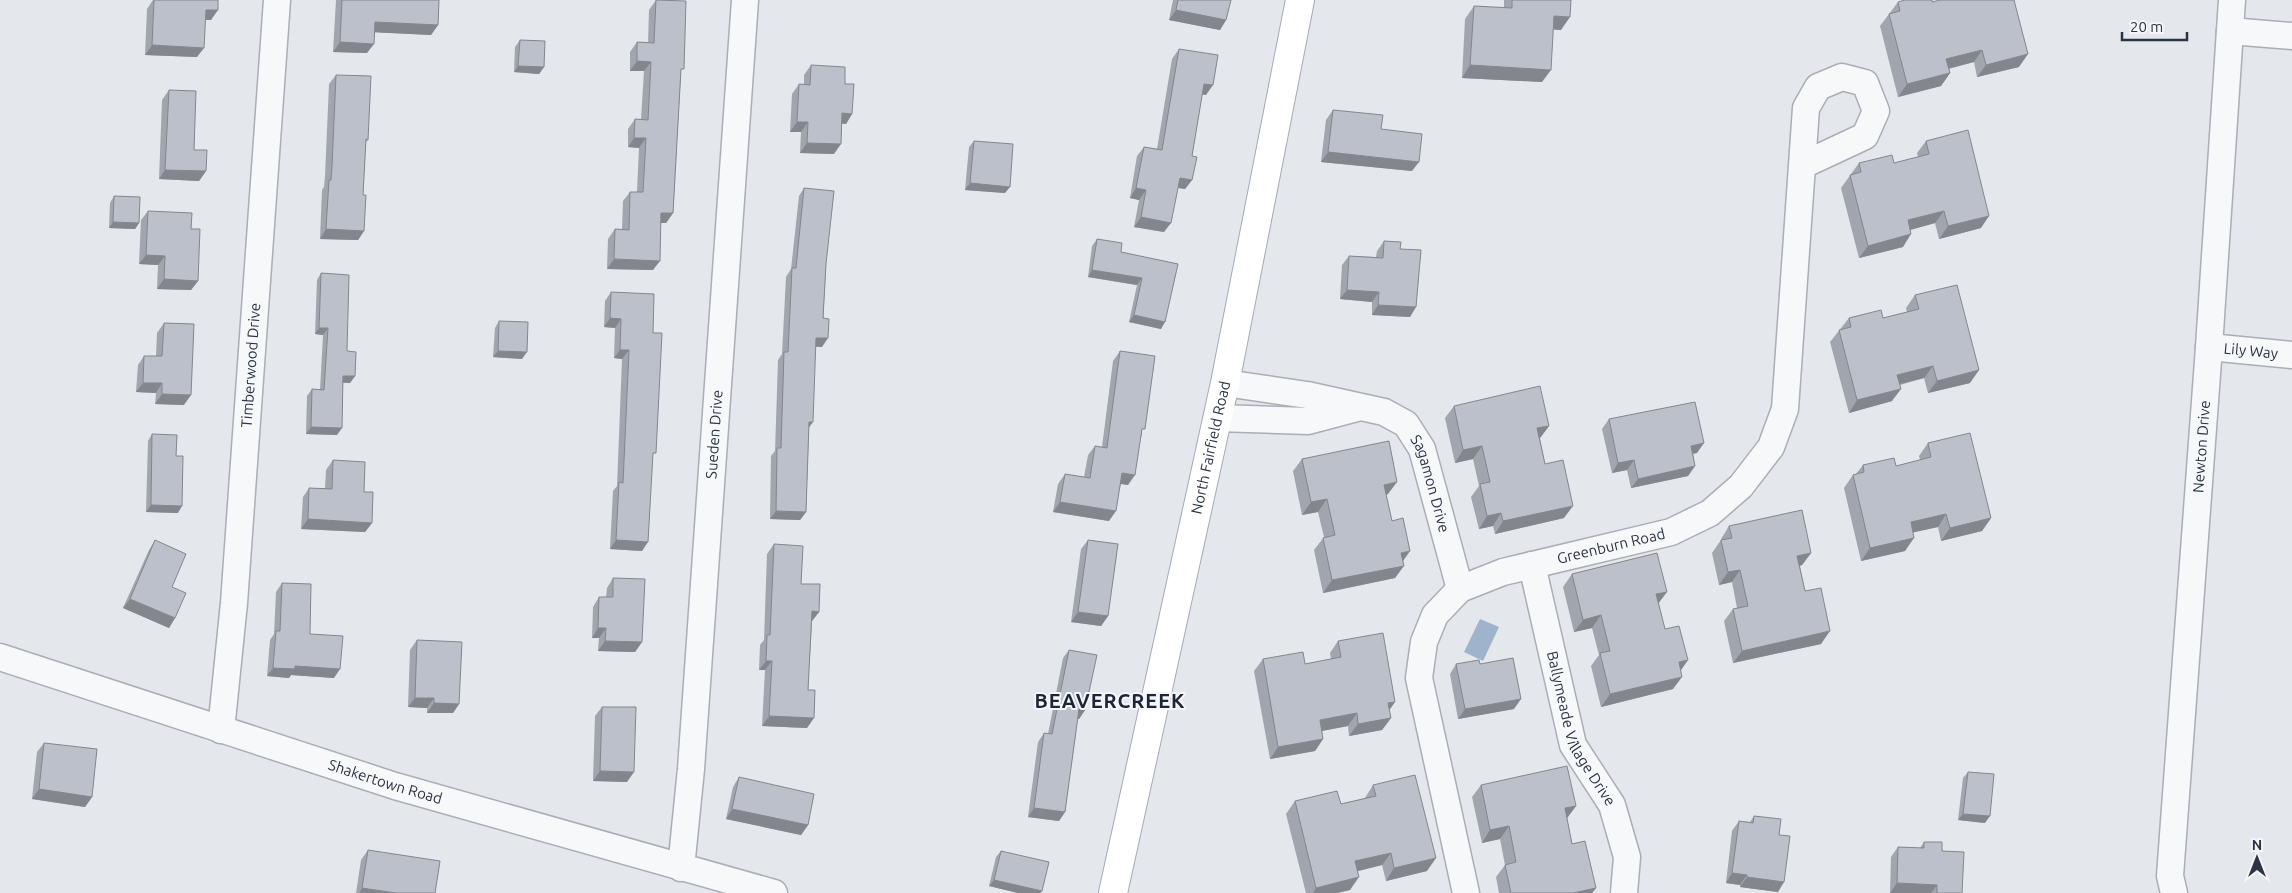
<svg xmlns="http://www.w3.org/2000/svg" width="2292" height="893" font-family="Ubuntu,sans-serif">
	<rect width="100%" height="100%" fill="#e4e7ec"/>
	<polygon fill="#9fb4cc" points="1480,619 1499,627 1483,661 1464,652"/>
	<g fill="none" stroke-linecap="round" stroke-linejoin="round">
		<defs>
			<g id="minor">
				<polyline points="2230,31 2292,36"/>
				<path id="s1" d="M 2209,347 L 2292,355"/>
				<path id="s2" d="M 1225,383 L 1307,395 L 1384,412 L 1406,424 L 1422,449 L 1460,589"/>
				<polyline points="1217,418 1308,421 1357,408"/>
				<path id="s3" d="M 1532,565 L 1573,745 L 1612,805 L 1627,857 L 1624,893"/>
				<path id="s4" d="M 0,657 L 395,786 L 774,893"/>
				<path id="s5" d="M 221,730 L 234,603 L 277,0"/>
				<path id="s6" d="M 681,868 L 691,769 L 745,0"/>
				<path id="s7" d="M 1466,893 L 1419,678 L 1424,642 L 1435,615 L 1460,589 L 1503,572 L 1671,532 L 1710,513 L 1741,486 L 1771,447 L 1785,409 L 1806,108 L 1818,87 L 1842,77 L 1865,83 L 1876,111 L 1865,136 L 1803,165"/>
				<path id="s8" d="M 2174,893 L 2170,876 L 2209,347 L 2232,0"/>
			</g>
			<g id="major">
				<path id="s9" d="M 1113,893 L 1225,383 L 1300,0"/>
			</g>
		</defs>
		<use href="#minor" stroke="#a9aeb7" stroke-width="29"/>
		<use href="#major" stroke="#a3abb8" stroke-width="30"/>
		<use href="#minor" stroke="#f7f8fa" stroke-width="26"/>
		<use href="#major" stroke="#fff" stroke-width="28"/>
	</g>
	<g fill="#a1a5ae">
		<polygon points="153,0 218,0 211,20 205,20 197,57 145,55 147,9"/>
		<polygon points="336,0 439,0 438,25 431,35 374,32 367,53 333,52"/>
		<polygon points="656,0 681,72 673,213 666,223 661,223 653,270 607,269 608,239 615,229 622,229 623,201 630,192 637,192 639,148 628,147 628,129 635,119 641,119 644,71 630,71 630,52 637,42 648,43 649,10"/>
		<polygon points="1173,0 1231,0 1226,20 1220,30 1169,20"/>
		<polygon points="1504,0 1571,0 1561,30 1553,29 1542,82 1462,78 1465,19 1474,6 1504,8"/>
		<polygon points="1898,2 1932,2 2019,67 1977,77 1974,62 1949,69 1950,73 1941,86 1898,97 1880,26"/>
		<polygon points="520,40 544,67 539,74 514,72 515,47"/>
		<polygon points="1179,49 1206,95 1202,94 1192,156 1192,180 1185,189 1178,188 1164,232 1134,227 1139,200 1130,198 1137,156 1144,147 1157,149 1172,59"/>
		<polygon points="811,65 845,84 852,114 846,124 841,123 834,154 800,153 801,132 790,132 792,94 799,84 804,84 804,75"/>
		<polygon points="336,75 368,140 366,142 363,195 364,231 358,240 320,239 322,190 324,187 325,176 329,84"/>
		<polygon points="169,90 194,150 206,171 199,181 159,179 162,100"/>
		<polygon points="1333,110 1381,129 1412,171 1321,162 1326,120"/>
		<polygon points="974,141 1005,193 965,190 969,147"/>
		<polygon points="1926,141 1981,228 1939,239 1935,223 1910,230 1903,247 1859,258 1841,188 1859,163 1894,163 1918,157 1917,153"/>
		<polygon points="804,188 826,264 822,347 815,347 809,428 806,512 800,520 770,519 771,456 775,451 778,360 782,354 786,277 791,269 799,196"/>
		<polygon points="114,196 139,223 135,229 109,228 110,203"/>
		<polygon points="148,211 191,229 198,281 191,290 157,289 158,265 139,264 141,220"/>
		<polygon points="1097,239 1121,252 1178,264 1161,329 1129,322 1137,285 1088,277 1092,246"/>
		<polygon points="1384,241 1400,249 1410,317 1372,315 1372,302 1340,299 1342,265 1349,256 1376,257 1377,251"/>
		<polygon points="321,273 355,376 350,383 343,383 337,435 306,434 307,396 312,389 320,390 323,335 315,334 317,280"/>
		<polygon points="611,292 653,333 652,458 642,551 610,549 613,491 617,486 622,359 614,358 615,328 604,327 605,301"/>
		<polygon points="1915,295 1970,383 1928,393 1924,378 1900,385 1892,401 1849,413 1830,342 1849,318 1883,318 1907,312 1906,308"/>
		<polygon points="499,321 522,359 493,357 495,328"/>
		<polygon points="164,323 184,405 155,404 156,393 136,392 138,365 144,356 156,356 157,333"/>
		<polygon points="1120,351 1142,434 1128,485 1121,484 1109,521 1053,512 1058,484 1065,474 1084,477 1088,455 1095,446 1102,447 1113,361"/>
		<polygon points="1454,406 1549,426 1540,438 1545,464 1564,518 1495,534 1493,526 1479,529 1471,497 1479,486 1473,459 1455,463 1445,418"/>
		<polygon points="1609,419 1697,453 1693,454 1695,466 1688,476 1631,488 1627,470 1612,473 1602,429"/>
		<polygon points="152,434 176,456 178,513 146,512 148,441"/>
		<polygon points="1928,443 1991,518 1982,531 1941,541 1938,527 1913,532 1905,551 1861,561 1844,488 1853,475 1856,474 1863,465 1896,466 1920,460 1919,456"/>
		<polygon points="1302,459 1388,494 1386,495 1392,521 1403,562 1395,578 1323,593 1314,550 1324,537 1318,512 1302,515 1293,471"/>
		<polygon points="333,460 372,523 365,532 301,529 303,497 309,488 325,488 326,470"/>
		<polygon points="1729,526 1811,553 1802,565 1800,566 1805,591 1821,644 1733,663 1724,621 1733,609 1737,608 1732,582 1719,585 1712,553 1721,540 1721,539"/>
		<polygon points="155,540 172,587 175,618 169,628 123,608 149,550"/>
		<polygon points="1088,540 1108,616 1101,626 1071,622 1081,549"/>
		<polygon points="774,544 819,612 812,621 808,690 807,728 762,726 765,670 759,670 760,645 764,640 767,554"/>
		<polygon points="1572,574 1659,604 1665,629 1681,670 1673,689 1601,707 1591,666 1599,655 1592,628 1574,632 1563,587"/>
		<polygon points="613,578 642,642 635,652 598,651 599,638 592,638 593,607 599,597 606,597 607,588"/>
		<polygon points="282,583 310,634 334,678 291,675 289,678 267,676 270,640 274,634 276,592"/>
		<polygon points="417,640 459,704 453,713 427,713 427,708 408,707 410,650"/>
		<polygon points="1338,641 1389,710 1391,718 1382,730 1349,736 1348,726 1322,731 1323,739 1315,751 1270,759 1254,671 1263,659 1305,664 1331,659 1330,653"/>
		<polygon points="1069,650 1085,710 1079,719 1078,718 1065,812 1059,821 1028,817 1038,742 1044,733 1048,734 1063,658"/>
		<polygon points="1456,664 1480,664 1514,709 1458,719 1450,674"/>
		<polygon points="602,707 627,782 593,781 595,716"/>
		<polygon points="44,743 92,797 85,807 32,799 37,752"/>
		<polygon points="1968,772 1985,823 1958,820 1963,778"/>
		<polygon points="739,777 808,825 801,835 726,819 733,787"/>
		<polygon points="1373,785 1427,871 1386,881 1382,865 1358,871 1350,890 1337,893 1306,893 1286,814 1295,801 1341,804 1365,798"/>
		<polygon points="1481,785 1576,806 1567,818 1572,844 1596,888 1592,893 1499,893 1496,877 1505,865 1500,839 1482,843 1472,797"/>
		<polygon points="1754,816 1779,835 1778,892 1740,887 1740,885 1726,883 1732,831 1739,821 1750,822"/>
		<polygon points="1924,842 1942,851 1962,893 1890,893 1891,857 1898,847 1920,848"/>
		<polygon points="368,850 435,893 356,893 361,860"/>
		<polygon points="1001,851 1042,891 1040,893 1018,893 989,886 996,857"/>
	</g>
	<g fill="#83868d">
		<polygon points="206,10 218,10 211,20 199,20"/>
		<polygon points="1176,10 1226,20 1220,30 1169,20"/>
		<polygon points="1554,16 1570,17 1561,30 1545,29"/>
		<polygon points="375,22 438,25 431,35 368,32"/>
		<polygon points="340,42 374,44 367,53 333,52"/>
		<polygon points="152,45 204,48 197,57 145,55"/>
		<polygon points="1982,50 1974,62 1938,71 1946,59"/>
		<polygon points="2028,54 2019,67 1977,77 1986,65"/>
		<polygon points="637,61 651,62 644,71 630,71"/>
		<polygon points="1470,65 1551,70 1542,82 1462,78"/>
		<polygon points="518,66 544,67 539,74 514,72"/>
		<polygon points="1950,73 1941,86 1898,97 1907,84"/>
		<polygon points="1204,84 1213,85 1206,95 1197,94"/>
		<polygon points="842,113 852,114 846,124 835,123"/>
		<polygon points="797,122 808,122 801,132 790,132"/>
		<polygon points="634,138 646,138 639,148 628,147"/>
		<polygon points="807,143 841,144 834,154 800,153"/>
		<polygon points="1328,152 1419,162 1412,171 1321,162"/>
		<polygon points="165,170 206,171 199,181 159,179"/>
		<polygon points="1180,178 1192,180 1185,189 1173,187"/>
		<polygon points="970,183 1010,187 1005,193 965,190"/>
		<polygon points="1136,188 1146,190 1139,200 1130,198"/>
		<polygon points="1944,211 1935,223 1899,233 1908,220"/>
		<polygon points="661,213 673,213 666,223 654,223"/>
		<polygon points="1989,216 1981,228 1939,239 1948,226"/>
		<polygon points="1141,217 1171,223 1164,232 1134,227"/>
		<polygon points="113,222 139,223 135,229 109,228"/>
		<polygon points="326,229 364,231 358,240 320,239"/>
		<polygon points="1911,234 1903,247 1859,258 1868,246"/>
		<polygon points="146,255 165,256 158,265 139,264"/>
		<polygon points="614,259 660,261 653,270 607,269"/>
		<polygon points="1092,270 1142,278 1137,285 1088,277"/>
		<polygon points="164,279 198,281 191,290 157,289"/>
		<polygon points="1347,290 1379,292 1372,302 1340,299"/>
		<polygon points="1378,305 1416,307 1410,317 1372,315"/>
		<polygon points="1134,315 1165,322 1161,329 1129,322"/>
		<polygon points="610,318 621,319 615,328 604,327"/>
		<polygon points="319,328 328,328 323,335 315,334"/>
		<polygon points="816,338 828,338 822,347 810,346"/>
		<polygon points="620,350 629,350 622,359 614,358"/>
		<polygon points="498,351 527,352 522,359 493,357"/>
		<polygon points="1933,366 1924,378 1888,387 1897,375"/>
		<polygon points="1979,370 1970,383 1928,393 1937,381"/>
		<polygon points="343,376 355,376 350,383 338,382"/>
		<polygon points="143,383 162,383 156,393 136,392"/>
		<polygon points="1901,389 1892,401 1849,413 1857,400"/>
		<polygon points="162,394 191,395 184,405 155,404"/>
		<polygon points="809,422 813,422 807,430"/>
		<polygon points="1549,426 1540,438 1529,441 1537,428"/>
		<polygon points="311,427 342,428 337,435 306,434"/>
		<polygon points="1704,443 1697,453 1684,455 1691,446"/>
		<polygon points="1482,446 1473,459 1455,463 1463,450"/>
		<polygon points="1634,460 1627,470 1612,473 1618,463"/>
		<polygon points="1695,466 1688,476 1631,488 1638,479"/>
		<polygon points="1122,473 1135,475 1128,485 1116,483"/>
		<polygon points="1397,482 1388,494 1375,497 1384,485"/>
		<polygon points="1327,499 1318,512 1302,515 1311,502"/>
		<polygon points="1060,502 1116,511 1109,521 1053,512"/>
		<polygon points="151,505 182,506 178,513 146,512"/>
		<polygon points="1573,506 1564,518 1495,534 1503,521"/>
		<polygon points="776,511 806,512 800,520 770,519"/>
		<polygon points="1501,513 1493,526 1479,529 1487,516"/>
		<polygon points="1946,514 1938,527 1902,535 1911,522"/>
		<polygon points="1991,518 1982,531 1941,541 1950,528"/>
		<polygon points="308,519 372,523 365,532 301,529"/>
		<polygon points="1914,538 1905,551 1861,561 1870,548"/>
		<polygon points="616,540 648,542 642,551 610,549"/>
		<polygon points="1410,551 1401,564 1401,553"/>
		<polygon points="1811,553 1802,565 1789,568 1797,556"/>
		<polygon points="1404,566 1395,578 1323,593 1332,580"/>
		<polygon points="1740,570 1732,582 1719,585 1728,572"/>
		<polygon points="1667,592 1658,604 1656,594"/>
		<polygon points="130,599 175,618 169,628 123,608"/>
		<polygon points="812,611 819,612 812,621 806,621"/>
		<polygon points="1078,612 1108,616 1101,626 1071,622"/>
		<polygon points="1601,615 1592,628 1574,632 1583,620"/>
		<polygon points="598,628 606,628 599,638 592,638"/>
		<polygon points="1830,631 1821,644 1733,663 1742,651"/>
		<polygon points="605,641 642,642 635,652 598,651"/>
		<polygon points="1688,660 1679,673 1679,662"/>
		<polygon points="766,661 772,661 765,670 759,670"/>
		<polygon points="295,666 340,669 334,678 291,675 289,678 267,676 273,668"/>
		<polygon points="1682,677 1673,689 1601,707 1610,694"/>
		<polygon points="415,698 434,698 427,708 408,707"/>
		<polygon points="1521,699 1514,709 1458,719 1465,709"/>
		<polygon points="1395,702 1386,715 1388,703"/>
		<polygon points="434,703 459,704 453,713 427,713"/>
		<polygon points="1079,709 1085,710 1079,719 1073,717"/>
		<polygon points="1357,713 1348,726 1311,733 1320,720"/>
		<polygon points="769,716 814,718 807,728 762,726"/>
		<polygon points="1391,718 1382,730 1349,736 1358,724"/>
		<polygon points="1323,739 1315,751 1270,759 1278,747"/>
		<polygon points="600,771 634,772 627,782 593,781"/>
		<polygon points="39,789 92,797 85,807 32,799"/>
		<polygon points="1576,806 1567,818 1556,821 1565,808"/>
		<polygon points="1034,808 1065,812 1059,821 1028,817"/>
		<polygon points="732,809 808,825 801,835 726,819"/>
		<polygon points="1963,814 1990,816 1985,823 1958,820"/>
		<polygon points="1509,826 1500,839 1482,843 1490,830"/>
		<polygon points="1391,853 1382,865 1346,874 1355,861"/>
		<polygon points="1436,858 1427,871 1386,881 1394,868"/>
		<polygon points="1732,873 1747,875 1740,885 1726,883"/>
		<polygon points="1359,877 1350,890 1337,893 1313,893 1316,888"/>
		<polygon points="1747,877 1784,882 1778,892 1740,887"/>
		<polygon points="994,880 1042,891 1040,893 1018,893 989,886"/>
		<polygon points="1897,883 1937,885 1931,893 1890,893"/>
		<polygon points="362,888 396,893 359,893"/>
		<polygon points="1596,888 1592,893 1573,893"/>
	</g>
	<g fill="#bbc0ca" stroke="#83868d">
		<polygon points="154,0 218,0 218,10 206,10 204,48 152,45"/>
		<polygon points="342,0 439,0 438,25 375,22 374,44 340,42"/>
		<polygon points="656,0 686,1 684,69 681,69 673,213 661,213 660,261 614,259 615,229 629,230 630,192 643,192 646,138 634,138 635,119 648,120 651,62 637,61 637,42 654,43"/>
		<polygon points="1178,0 1231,0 1226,20 1176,10"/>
		<polygon points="1512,0 1571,0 1570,17 1554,16 1551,70 1470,65 1474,6 1512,8"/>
		<polygon points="1905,0 1932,0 1932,2 1940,0 2014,0 2028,54 1986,65 1982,50 1946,59 1950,73 1907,84 1889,14 1900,11 1898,2"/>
		<polygon points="520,40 545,41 544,67 518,66"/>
		<polygon points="1179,49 1218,55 1213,85 1204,84 1192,156 1197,157 1192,180 1180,178 1171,223 1141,217 1146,190 1136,188 1144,147 1162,150"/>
		<polygon points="811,65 845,67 845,84 854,84 852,114 842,113 841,144 807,143 808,122 797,122 799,84 810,85"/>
		<polygon points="336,75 371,76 368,140 366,139 363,195 366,195 364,231 326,229 329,180 331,180 332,166"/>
		<polygon points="169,90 196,91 194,150 207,150 206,171 165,170"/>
		<polygon points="1333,110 1383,115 1381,129 1422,134 1419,162 1328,152"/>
		<polygon points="1968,130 1989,216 1948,226 1944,211 1908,220 1911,234 1868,246 1850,175 1861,172 1859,163 1892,155 1894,163 1929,154 1926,141"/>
		<polygon points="974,141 1013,144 1010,187 970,183"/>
		<polygon points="804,188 834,191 826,264 823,318 829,319 828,338 816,338 813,422 809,422 806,512 776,511 777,448 781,448 784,352 788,352 792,268 796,268"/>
		<polygon points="114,196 140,197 139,223 113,222"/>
		<polygon points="148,211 192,213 191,229 200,229 198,281 164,279 165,256 146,255"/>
		<polygon points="1097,239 1122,243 1121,252 1178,264 1165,322 1134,315 1142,278 1092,270"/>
		<polygon points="1384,241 1401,242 1400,249 1421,250 1416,307 1378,305 1379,292 1347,290 1349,256 1383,258"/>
		<polygon points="321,273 349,275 347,351 356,352 355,376 343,376 342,428 311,427 312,389 324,390 328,328 319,328"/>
		<polygon points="1957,285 1979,370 1937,381 1933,366 1897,375 1901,389 1857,400 1839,330 1851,327 1849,318 1881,310 1883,318 1919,309 1915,295"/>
		<polygon points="611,292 654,294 653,333 662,333 656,453 653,453 648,542 616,540 619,482 623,483 629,350 620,350 621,319 610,318"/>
		<polygon points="499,321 528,322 527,352 498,351"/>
		<polygon points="164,323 194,324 191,395 162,394 162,383 143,383 144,356 162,356"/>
		<polygon points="1120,351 1155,356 1145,429 1142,429 1135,475 1122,473 1116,511 1060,502 1065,474 1090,478 1095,446 1107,448"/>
		<polygon points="1540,386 1549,426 1537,428 1545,464 1563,460 1573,506 1503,521 1501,513 1487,516 1480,484 1490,482 1482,446 1463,450 1454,406"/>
		<polygon points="1695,402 1704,443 1691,446 1695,466 1638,479 1634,460 1618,463 1609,419"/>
		<polygon points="1970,433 1991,518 1950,528 1946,514 1911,522 1914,538 1870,548 1853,475 1864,472 1863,465 1894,458 1896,466 1931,457 1928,443"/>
		<polygon points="152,434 177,435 176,456 183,456 182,506 151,505"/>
		<polygon points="1389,441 1397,482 1384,485 1392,521 1403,518 1410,551 1401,553 1404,566 1332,580 1323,538 1335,535 1327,499 1311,502 1302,459"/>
		<polygon points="333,460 365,462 364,492 373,492 372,523 308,519 309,488 332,489"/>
		<polygon points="1802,510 1811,553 1797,556 1805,591 1821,588 1830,631 1742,651 1733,609 1748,606 1740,570 1728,572 1721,540 1732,538 1729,526"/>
		<polygon points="155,540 186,554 172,587 186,593 175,618 130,599"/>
		<polygon points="1088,540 1118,544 1108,616 1078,612"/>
		<polygon points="774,544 803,546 801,584 820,584 819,612 812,611 808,690 815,690 814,718 769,716 772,661 766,661 767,635 770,635"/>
		<polygon points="1657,553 1667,592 1656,594 1665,629 1679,626 1688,660 1679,662 1682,677 1610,694 1600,653 1610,651 1601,615 1583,620 1572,574"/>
		<polygon points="613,578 645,579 642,642 605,641 606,628 598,628 599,597 613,597"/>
		<polygon points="282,583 311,584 310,634 343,636 340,669 295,666 295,669 273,668 276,631 280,631"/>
		<polygon points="1383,633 1395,702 1388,703 1391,718 1358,724 1357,713 1320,720 1323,739 1278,747 1263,659 1303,652 1305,664 1341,657 1338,641"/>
		<polygon points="417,640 462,642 459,704 434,703 434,698 415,698"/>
		<polygon points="1069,650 1097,655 1085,710 1079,709 1065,812 1034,808 1044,733 1052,734"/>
		<polygon points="1513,658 1521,699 1465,709 1456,664 1479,660 1480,664"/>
		<polygon points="602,707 636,707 634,772 600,771"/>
		<polygon points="44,743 97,749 92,797 39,789"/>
		<polygon points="1567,766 1576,806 1565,808 1572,844 1585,841 1596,888 1573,893 1511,893 1505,865 1516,862 1509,826 1490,830 1481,785"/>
		<polygon points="1968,772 1994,774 1990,816 1963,814"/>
		<polygon points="1415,775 1436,858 1394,868 1391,853 1355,861 1359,877 1316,888 1295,801 1337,791 1341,804 1376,796 1373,785"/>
		<polygon points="739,777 814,794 808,825 732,809"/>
		<polygon points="1754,816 1781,819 1779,835 1790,836 1784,882 1747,877 1747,875 1732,873 1739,821 1753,823"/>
		<polygon points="1924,842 1942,842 1942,851 1964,852 1962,893 1937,893 1937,885 1897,883 1898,847 1924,848"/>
		<polygon points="368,850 440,861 435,893 396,893 362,888"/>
		<polygon points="1001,851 1049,862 1042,891 994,880"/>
	</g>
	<g text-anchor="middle" stroke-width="4" stroke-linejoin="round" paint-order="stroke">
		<g font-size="15" fill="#2b3445" stroke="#f4f6f9">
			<text dy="5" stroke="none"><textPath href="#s1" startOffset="42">Lily Way</textPath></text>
			<text dy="5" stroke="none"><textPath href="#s5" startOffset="366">Timberwood Drive</textPath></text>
			<text dy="5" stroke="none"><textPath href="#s6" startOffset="435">Sueden Drive</textPath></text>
			<text dy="5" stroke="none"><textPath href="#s9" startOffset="456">North Fairfield Road</textPath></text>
			<text dy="5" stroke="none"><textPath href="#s8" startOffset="448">Newton Drive</textPath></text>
			<text dy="5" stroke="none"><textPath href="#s2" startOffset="252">Sagamon Drive</textPath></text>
			<text dy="5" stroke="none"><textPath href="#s7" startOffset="479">Greenburn Road</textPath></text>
			<text dy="5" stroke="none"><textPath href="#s3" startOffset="172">Ballymeade Village Drive</textPath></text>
			<text dy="5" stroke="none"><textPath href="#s4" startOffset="405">Shakertown Road</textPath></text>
		</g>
		<g font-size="20" font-weight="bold" letter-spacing="1" fill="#1d2536" stroke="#f4f6f9">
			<text x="1110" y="708">BEAVERCREEK</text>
		</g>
	</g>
	<g transform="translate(2257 858)" stroke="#f4f6f9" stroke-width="4" paint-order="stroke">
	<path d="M0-4L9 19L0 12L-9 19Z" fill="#2b3445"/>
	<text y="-8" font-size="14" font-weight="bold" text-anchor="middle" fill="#2b3445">N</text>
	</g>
	<path d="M2122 32v8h65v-8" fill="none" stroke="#2b3445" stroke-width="2.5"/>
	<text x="2130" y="32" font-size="15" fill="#2b3445" stroke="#f4f6f9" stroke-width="4" paint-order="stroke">20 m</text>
</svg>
